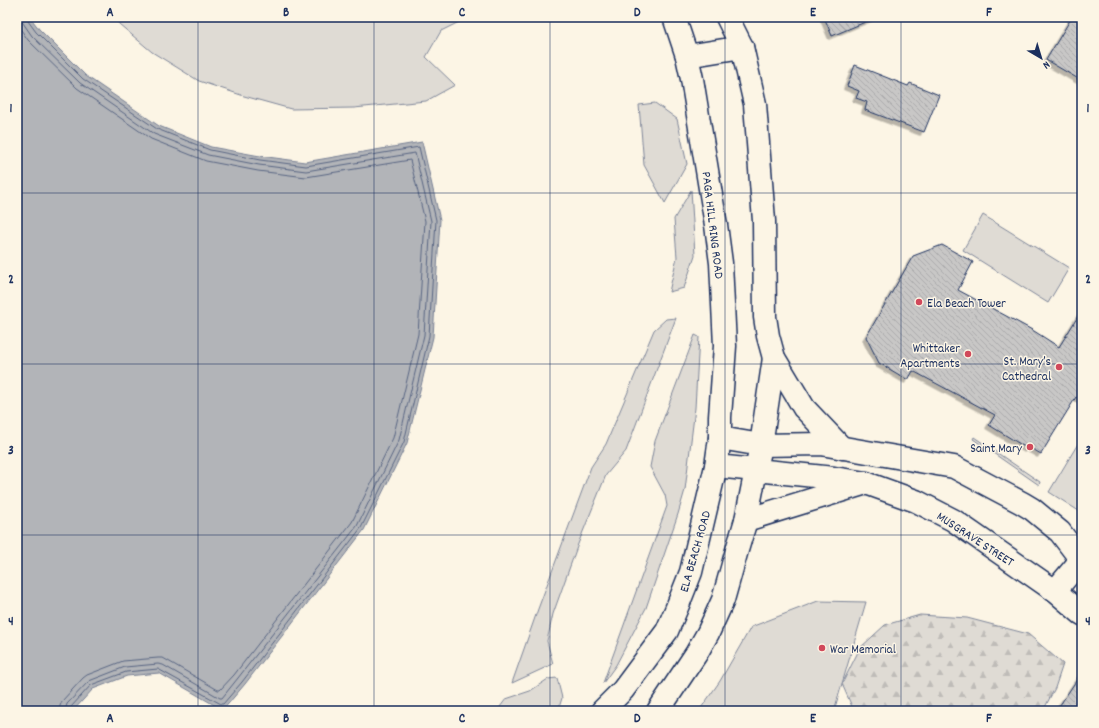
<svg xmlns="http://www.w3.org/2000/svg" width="1099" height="728" font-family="Dekko,sans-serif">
	<defs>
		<pattern id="forest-firs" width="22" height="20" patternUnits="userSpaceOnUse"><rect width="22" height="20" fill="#dfdbd4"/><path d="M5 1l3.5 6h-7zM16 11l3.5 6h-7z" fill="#bfbcb8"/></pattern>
		<pattern id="building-back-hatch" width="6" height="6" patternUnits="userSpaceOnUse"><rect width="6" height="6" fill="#c8c7c6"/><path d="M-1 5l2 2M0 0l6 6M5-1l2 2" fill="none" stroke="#ababac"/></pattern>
		<filter id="shadow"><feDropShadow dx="-3.5" dy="3.5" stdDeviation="0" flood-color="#0004"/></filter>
	</defs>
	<rect width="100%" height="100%" fill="#fcf5e5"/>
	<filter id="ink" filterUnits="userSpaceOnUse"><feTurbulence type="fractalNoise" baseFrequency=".025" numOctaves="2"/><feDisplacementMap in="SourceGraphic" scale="8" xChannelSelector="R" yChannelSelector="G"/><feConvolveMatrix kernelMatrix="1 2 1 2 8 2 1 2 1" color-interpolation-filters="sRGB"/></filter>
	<g filter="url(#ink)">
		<g fill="#dfdbd4" stroke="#7d8599">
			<polygon points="113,17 476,17 478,20 463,20 441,31 426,57 455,85 426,101 354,108 291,109 244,96 199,81 152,52 119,24"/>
			<polygon points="655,103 677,119 687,164 665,203 644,165 639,105"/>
			<polygon points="691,190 695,255 684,288 669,292 677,257 674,219"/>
			<polygon points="983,215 1069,268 1048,303 963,250"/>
			<polygon points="676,318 626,451 606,475 578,544 553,614 547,641 553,664 512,683 538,609 591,467 606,444 654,330 666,319"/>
			<polygon points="695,335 699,337 695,408 685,490 678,514 646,608 616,665 603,683 667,506 665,495 650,467 655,441"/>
			<polygon points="974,437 1040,482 1039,485 973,439"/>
			<polygon points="1082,437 1082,513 1049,492"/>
			<polygon points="818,601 866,602 834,711 699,711 720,681 751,627"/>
			<polygon points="557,678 562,698 558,711 497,711 506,699 530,691 548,679"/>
		</g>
		<polygon fill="url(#forest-firs)" stroke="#7d8599" points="920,615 967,618 1028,634 1063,664 1055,688 1043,711 854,711 842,684 860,648 885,625"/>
		<polygon fill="#b2b4b8" stroke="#767f94" points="17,17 30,17 39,29 86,76 159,126 211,147 260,156 305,162 422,142 440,220 433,337 407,443 364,530 245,684 223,710 159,673 127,676 93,689 73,711 17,711"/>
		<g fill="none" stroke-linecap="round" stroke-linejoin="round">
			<g stroke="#576482" stroke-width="1">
				<polyline points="22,17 23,23 32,36 80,83 154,134 208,155 259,165 306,171 415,153 431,221 424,335 399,440 357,526 238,678 222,698 220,698 163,665 158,664 125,667 89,681 67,704 65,711"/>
				<polyline points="27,17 28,21 36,32 83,79 157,129 210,150 260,160 306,166 419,147 436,220 429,336 404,442 361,528 242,682 223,704 221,704 158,669 126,672 91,685 71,707 70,711"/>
				<polyline points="17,24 28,40 77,88 151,139 206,161 258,171 306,177 410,160 425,221 418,334 393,438 352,522 234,675 220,690 218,690 163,658 158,658 123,661 87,675 83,678 62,701 60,706 59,711"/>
			</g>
		</g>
		<g fill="url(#building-back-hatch)" stroke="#1b2f5e" filter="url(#shadow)">
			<polygon points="824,17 877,17 832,36"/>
			<polygon points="1072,17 1082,17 1082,81 1046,60"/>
			<polygon points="855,65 908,86 910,83 939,95 924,132 865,110 867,102 856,98 859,91 847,86"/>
			<polygon points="942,245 973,262 958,290 1034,331 1059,347 1082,310 1082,400 1076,397 1041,454 1029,447 1028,449 989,425 995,415 913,371 908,380 879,363 866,337 913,256"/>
			<polygon points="1082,672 1082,711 1056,711"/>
		</g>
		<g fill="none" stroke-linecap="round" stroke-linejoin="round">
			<defs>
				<g id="secondary">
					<polyline points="720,438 761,445 821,444 954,467 1022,503 1032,509 1060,532 1082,561"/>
					<polyline points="716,466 834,478 866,483 916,501 953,520 1055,591 1082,614"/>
					<polyline points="1055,591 1081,560"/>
				</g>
				<g id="highway">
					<polyline points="727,17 742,47 755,104 764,221 765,317 768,336 774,358 804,408 842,448"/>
					<polyline points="687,56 742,47"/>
					<polyline points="746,520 866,483"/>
					<polyline points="602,711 623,690 667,631 678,605 691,572 716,466 720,438 720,417 725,346 721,263 716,225 692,79 687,56 674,17"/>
					<polyline points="658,711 696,654 708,633 723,600 737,550 746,520 761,445 774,358"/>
				</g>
			</defs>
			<use href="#secondary" stroke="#1b2f5e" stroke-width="25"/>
			<use href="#highway" stroke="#1b2f5e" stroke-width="25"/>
			<use href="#secondary" stroke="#fcf5e5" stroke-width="22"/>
			<use href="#highway" stroke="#fcf5e5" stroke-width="22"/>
		</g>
	</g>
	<path fill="none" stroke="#1b2f5e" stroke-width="1" stroke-opacity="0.55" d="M 198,17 L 198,711M 374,17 L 374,711M 550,17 L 550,711M 725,17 L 725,711M 901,17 L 901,711M 17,193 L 1082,193M 17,364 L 1082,364M 17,535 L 1082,535"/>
	<g fill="#d1495b" stroke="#fcf5e5" stroke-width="1.5">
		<circle cx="919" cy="302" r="4"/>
		<circle cx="968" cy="354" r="4"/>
		<circle cx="1059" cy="367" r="4"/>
		<circle cx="1030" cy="447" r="4"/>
		<circle cx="822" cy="648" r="4"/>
	</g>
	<g text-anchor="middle" stroke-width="3" stroke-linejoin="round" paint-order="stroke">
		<g font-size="13" fill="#1b2f5e" stroke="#fcf5e5">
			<text transform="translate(714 225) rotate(83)" y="5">PAGA HILL RING ROAD</text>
			<text transform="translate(976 538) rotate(33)" y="5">MUSGRAVE STREET</text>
			<text transform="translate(694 551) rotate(-74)" y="5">ELA BEACH ROAD</text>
		</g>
		<g font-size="13" fill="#1b2f5e" stroke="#fcf5e5" text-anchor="end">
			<text x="927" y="307" text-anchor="start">Ela Beach Tower</text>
			<text x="960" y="352">Whittaker<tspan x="960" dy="15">Apartments</tspan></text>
			<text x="1051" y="365">St. Mary’s<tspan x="1051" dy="15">Cathedral</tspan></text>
			<text x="1022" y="452">Saint Mary</text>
			<text x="830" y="653" text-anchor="start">War Memorial</text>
		</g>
	</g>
	<rect width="1099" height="728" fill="none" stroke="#fcf5e5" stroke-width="44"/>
	<g transform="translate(1041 58) rotate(142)" stroke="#fcf5e5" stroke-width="3" paint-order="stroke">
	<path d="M0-3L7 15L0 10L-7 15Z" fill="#1b2f5e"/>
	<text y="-6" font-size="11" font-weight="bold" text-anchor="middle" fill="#1b2f5e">N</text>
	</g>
	<rect x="22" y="22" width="1055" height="684" fill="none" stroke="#1b2f5e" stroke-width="1.5"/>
	<g font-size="13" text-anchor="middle" font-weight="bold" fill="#1b2f5e">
		<text x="110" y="16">A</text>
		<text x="286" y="16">B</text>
		<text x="462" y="16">C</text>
		<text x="637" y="16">D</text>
		<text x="813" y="16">E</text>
		<text x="989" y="16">F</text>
		<text x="11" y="112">1</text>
		<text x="1088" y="112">1</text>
		<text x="11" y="283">2</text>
		<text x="1088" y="283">2</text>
		<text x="11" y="454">3</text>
		<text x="1088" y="454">3</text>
		<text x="11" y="625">4</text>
		<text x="1088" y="625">4</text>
		<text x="110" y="722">A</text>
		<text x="286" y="722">B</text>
		<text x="462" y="722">C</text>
		<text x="637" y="722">D</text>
		<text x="813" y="722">E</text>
		<text x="989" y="722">F</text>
	</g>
</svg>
